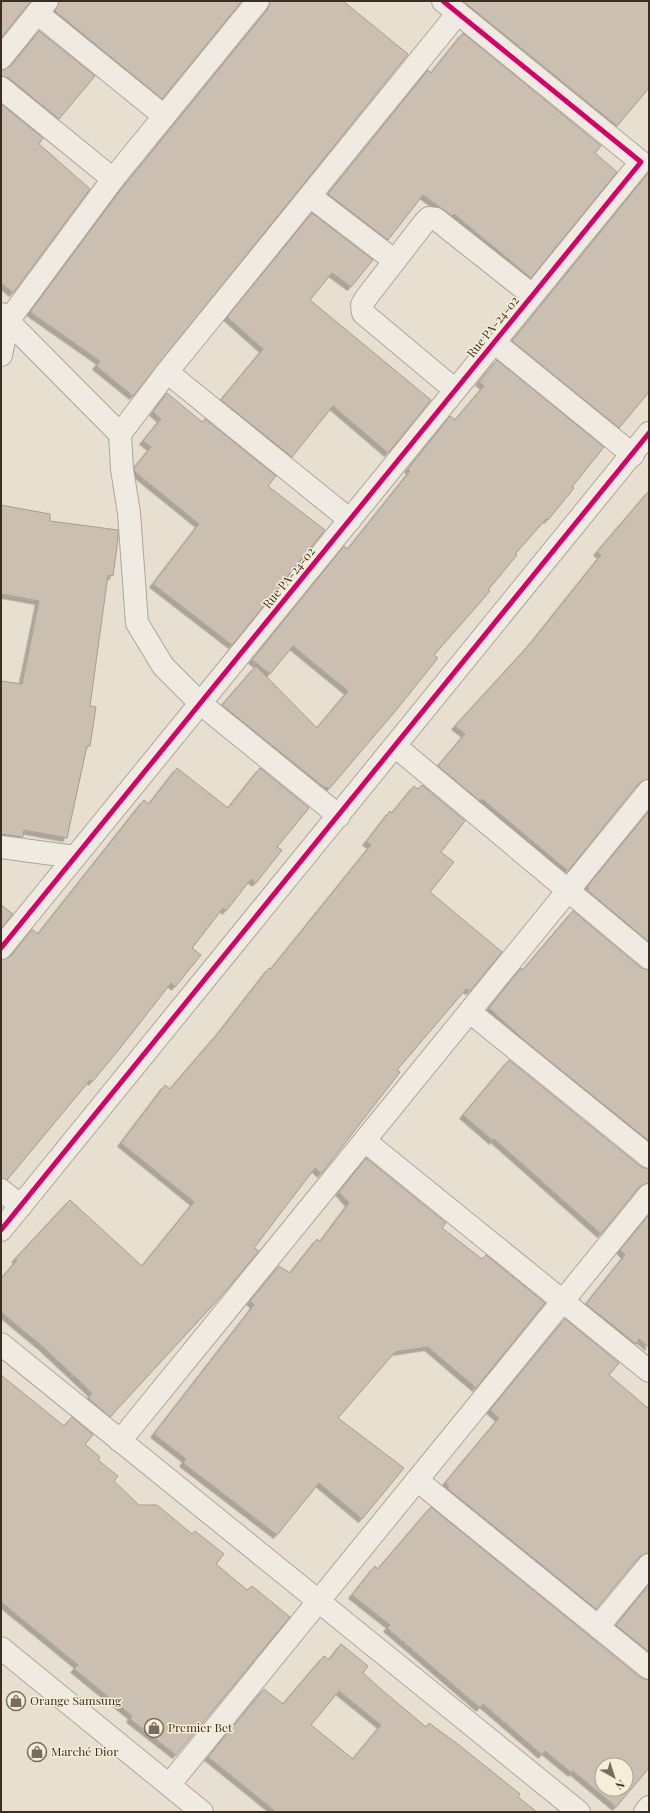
<svg xmlns="http://www.w3.org/2000/svg" width="650" height="1813" font-family="'Playfair Display',serif">
	<defs>
		<filter id="shadow"><feDropShadow dx="-3.5" dy="3.5" stdDeviation="0" flood-color="#0004"/></filter>
	</defs>
	<rect width="100%" height="100%" fill="#e7e0d1"/>
	<g fill="#cbbfb2" stroke="#a89c90" fill-rule="evenodd" filter="url(#shadow)">
		<polygon points="1,1 31,1 1,38"/>
		<polygon points="59,1 242,1 162,99 55,11"/>
		<polygon points="270,1 343,1 408,54 133,396 96,366 100,361 30,312 119,192 268,9"/>
		<polygon points="463,1 649,1 649,88 617,126"/>
		<polygon points="39,31 95,76 59,119 9,78 1,76 1,70 11,66"/>
		<polygon points="463,33 601,146 595,153 617,172 531,278 454,214 452,216 423,195 388,240 328,194 428,70 431,73"/>
		<polygon points="1,104 43,138 39,144 90,189 13,293 1,283"/>
		<polygon points="649,172 649,392 619,428 512,341"/>
		<polygon points="312,213 373,260 351,287 332,273 310,300 431,400 388,453 333,406 292,457 221,400 263,349 227,317"/>
		<polygon points="497,360 604,447 572,487 574,488 548,520 546,519 515,554 517,555 488,590 490,591 434,655 438,658 397,709 329,789 326,787 325,788 222,705 256,666 317,728 348,691 293,646 270,674 252,660 344,546 348,549 410,471 408,469 450,416 455,420 484,386 479,382"/>
		<polygon points="167,393 202,422 205,419 276,476 268,486 325,530 232,645 153,584 199,524 135,472 134,468 151,447 143,441 161,419 153,412"/>
		<polygon points="649,491 649,779 639,783 568,871 482,799 480,801 438,766 465,734 455,726 530,644 601,555 597,552"/>
		<polygon points="1,505 50,514 50,521 118,530 118,539 113,576 108,575 90,706 96,707 90,746 87,746 67,838 24,830 23,837 1,834 1,681 22,684 39,601 1,594"/>
		<polygon points="177,768 228,808 260,768 309,808 277,847 282,850 256,883 251,879 226,911 223,908 192,948 201,955 175,987 171,983 121,1047 92,1082 90,1080 7,1180 1,1178 1,960 11,956 32,929 38,934 144,800 149,804"/>
		<polygon points="422,785 465,821 441,852 454,862 430,892 502,952 470,991 466,989 397,1070 400,1072 321,1174 315,1168 254,1248 259,1251 223,1294 110,1417 88,1398 92,1393 43,1347 1,1312 1,1279 17,1260 15,1259 70,1200 142,1266 194,1202 121,1143 165,1085 170,1089 220,1031 269,968 271,969 371,845 366,842 390,811 392,813 414,786 418,789"/>
		<polygon points="649,811 649,942 587,890 589,888 587,887"/>
		<polygon points="1,905 13,914 1,928"/>
		<polygon points="573,911 641,968 649,970 649,1141 525,1041 489,1008 521,968 523,970"/>
		<polygon points="509,1060 641,1167 649,1169 649,1183 639,1187 601,1234 494,1139 493,1141 463,1115"/>
		<polygon points="366,1158 446,1223 442,1228 482,1259 486,1255 545,1303 476,1388 428,1347 395,1352 338,1418 404,1468 362,1519 319,1483 277,1535 183,1463 186,1459 154,1434 254,1305 250,1301 279,1266 290,1273 317,1239 320,1242 349,1203 339,1192"/>
		<polygon points="649,1215 649,1347 639,1339 636,1344 586,1304 625,1255 620,1250"/>
		<polygon points="565,1319 619,1363 609,1375 649,1409 649,1553 639,1557 596,1609 447,1488 449,1486 445,1483 499,1418 490,1410"/>
		<polygon points="1,1375 64,1426 72,1417 93,1435 85,1444 100,1457 98,1460 118,1476 114,1481 139,1505 157,1505 192,1534 195,1531 224,1554 216,1564 247,1590 252,1586 290,1617 176,1755 130,1719 132,1716 74,1669 78,1665 1,1602"/>
		<path d="M 431,1507 L 641,1678 L 649,1680 L 649,1768 L 616,1807 L 573,1771 L 572,1773 L 545,1751 L 542,1755 L 483,1704 L 480,1708 L 387,1628 L 390,1625 L 352,1595 L 375,1566 L 378,1569 ZM 602,1765 L 626,1765 L 626,1789 L 602,1789 Z"/>
		<polygon points="649,1585 649,1652 616,1625"/>
		<path d="M 341,1644 L 368,1666 L 363,1673 L 382,1690 L 426,1727 L 429,1723 L 459,1745 L 520,1794 L 518,1797 L 537,1812 L 276,1812 L 208,1757 L 264,1689 L 283,1704 L 324,1656 L 329,1660 ZM 339,1691 L 381,1725 L 353,1759 L 311,1725 Z"/>
	</g>
	<g fill="none" stroke-linecap="round" stroke-linejoin="round">
		<defs>
			<g id="minor">
				<polyline points="37,13 164,116"/>
				<polyline points="1,58 47,1"/>
				<polyline points="1,88 113,179"/>
				<polyline points="310,196 395,261"/>
				<polyline points="1,314 120,434"/>
				<polyline points="494,342 633,455"/>
				<polyline points="1,355 8,321 113,179 258,1"/>
				<polyline points="167,372 350,520"/>
				<polyline points="455,390 363,313 362,305 366,298 424,223 429,218 436,219 532,295"/>
				<polyline points="395,746 649,958"/>
				<polyline points="339,816 200,703 163,666 137,623 129,513 122,469 120,434 167,372 458,13"/>
				<polyline points="1,847 75,857"/>
				<polyline points="1,948 641,162 443,1"/>
				<polyline points="470,1012 649,1157"/>
				<polyline points="365,1141 649,1371"/>
				<polyline points="1,1190 21,1206"/>
				<polyline points="1,1230 649,433"/>
				<polyline points="1,1344 579,1812"/>
				<polyline points="120,1441 649,791"/>
				<polyline points="417,1480 649,1668"/>
				<polyline points="598,1627 649,1565"/>
				<polyline points="1,1648 202,1812"/>
				<polyline points="169,1785 649,1195"/>
				<polyline points="645,1812 649,1807"/>
			</g>
		</defs>
		<use href="#minor" stroke="#ada599" stroke-width="24"/>
		<use href="#minor" stroke="#efebe3" stroke-width="22"/>
		<defs>
			<g id="cycleway">
				<polyline points="1,948 641,162 443,1"/>
				<polyline points="1,1230 649,433"/>
			</g>
		</defs>
		<use href="#cycleway" stroke="#f7eed8" stroke-width="8"/>
		<use href="#cycleway" stroke="#d6006c" stroke-width="5"/>
	</g>
	<defs>
		<symbol id="shop-ring" viewBox="-11 -11 22 22"><circle r="9.5" fill="#f7eed8" stroke="#786c5e" stroke-width="1.5"/><path d="M-5-2.5h2.3a2.7 3.5 0 0 1 5.4 0H5L5.5 6h-11ZM-1.5-2.5h3a1.5 2.3 0 0 0-3 0Z" fill="#786c5e"/></symbol>
	</defs>
	<g fill-rule="evenodd">
		<use href="#shop-ring" x="5" y="1690" width="22" height="22"/>
		<use href="#shop-ring" x="143" y="1717" width="22" height="22"/>
		<use href="#shop-ring" x="26" y="1741" width="22" height="22"/>
	</g>
	<g text-anchor="middle" stroke-width="3" stroke-linejoin="round" paint-order="stroke">
		<g font-size="12" fill="#3d2e20" stroke="#f7eed8">
			<text transform="translate(493 327) rotate(-51)" y="4">Rue PA-24-02</text>
			<text transform="translate(289 578) rotate(-51)" y="4">Rue PA-24-02</text>
		</g>
		<g font-size="12" fill="#3d2e20" stroke="#f7eed8" text-anchor="start">
			<text x="30" y="1705">Orange Samsung</text>
			<text x="168" y="1732">Premier Bet</text>
			<text x="51" y="1756">Marché Dior</text>
		</g>
	</g>
	<rect width="650" height="1813" fill="none" stroke="#3d2e20" stroke-width="4"/>
	<g transform="translate(614 1777) rotate(141)"><circle r="19" fill="#f7eed8" stroke="#ada18e"/>
	<path d="M0-3L7 15L0 10L-7 15Z" fill="#786c5e"/>
	<text y="-6" font-size="11" font-weight="bold" text-anchor="middle" fill="#3d2e20">N</text>
	</g>
</svg>
